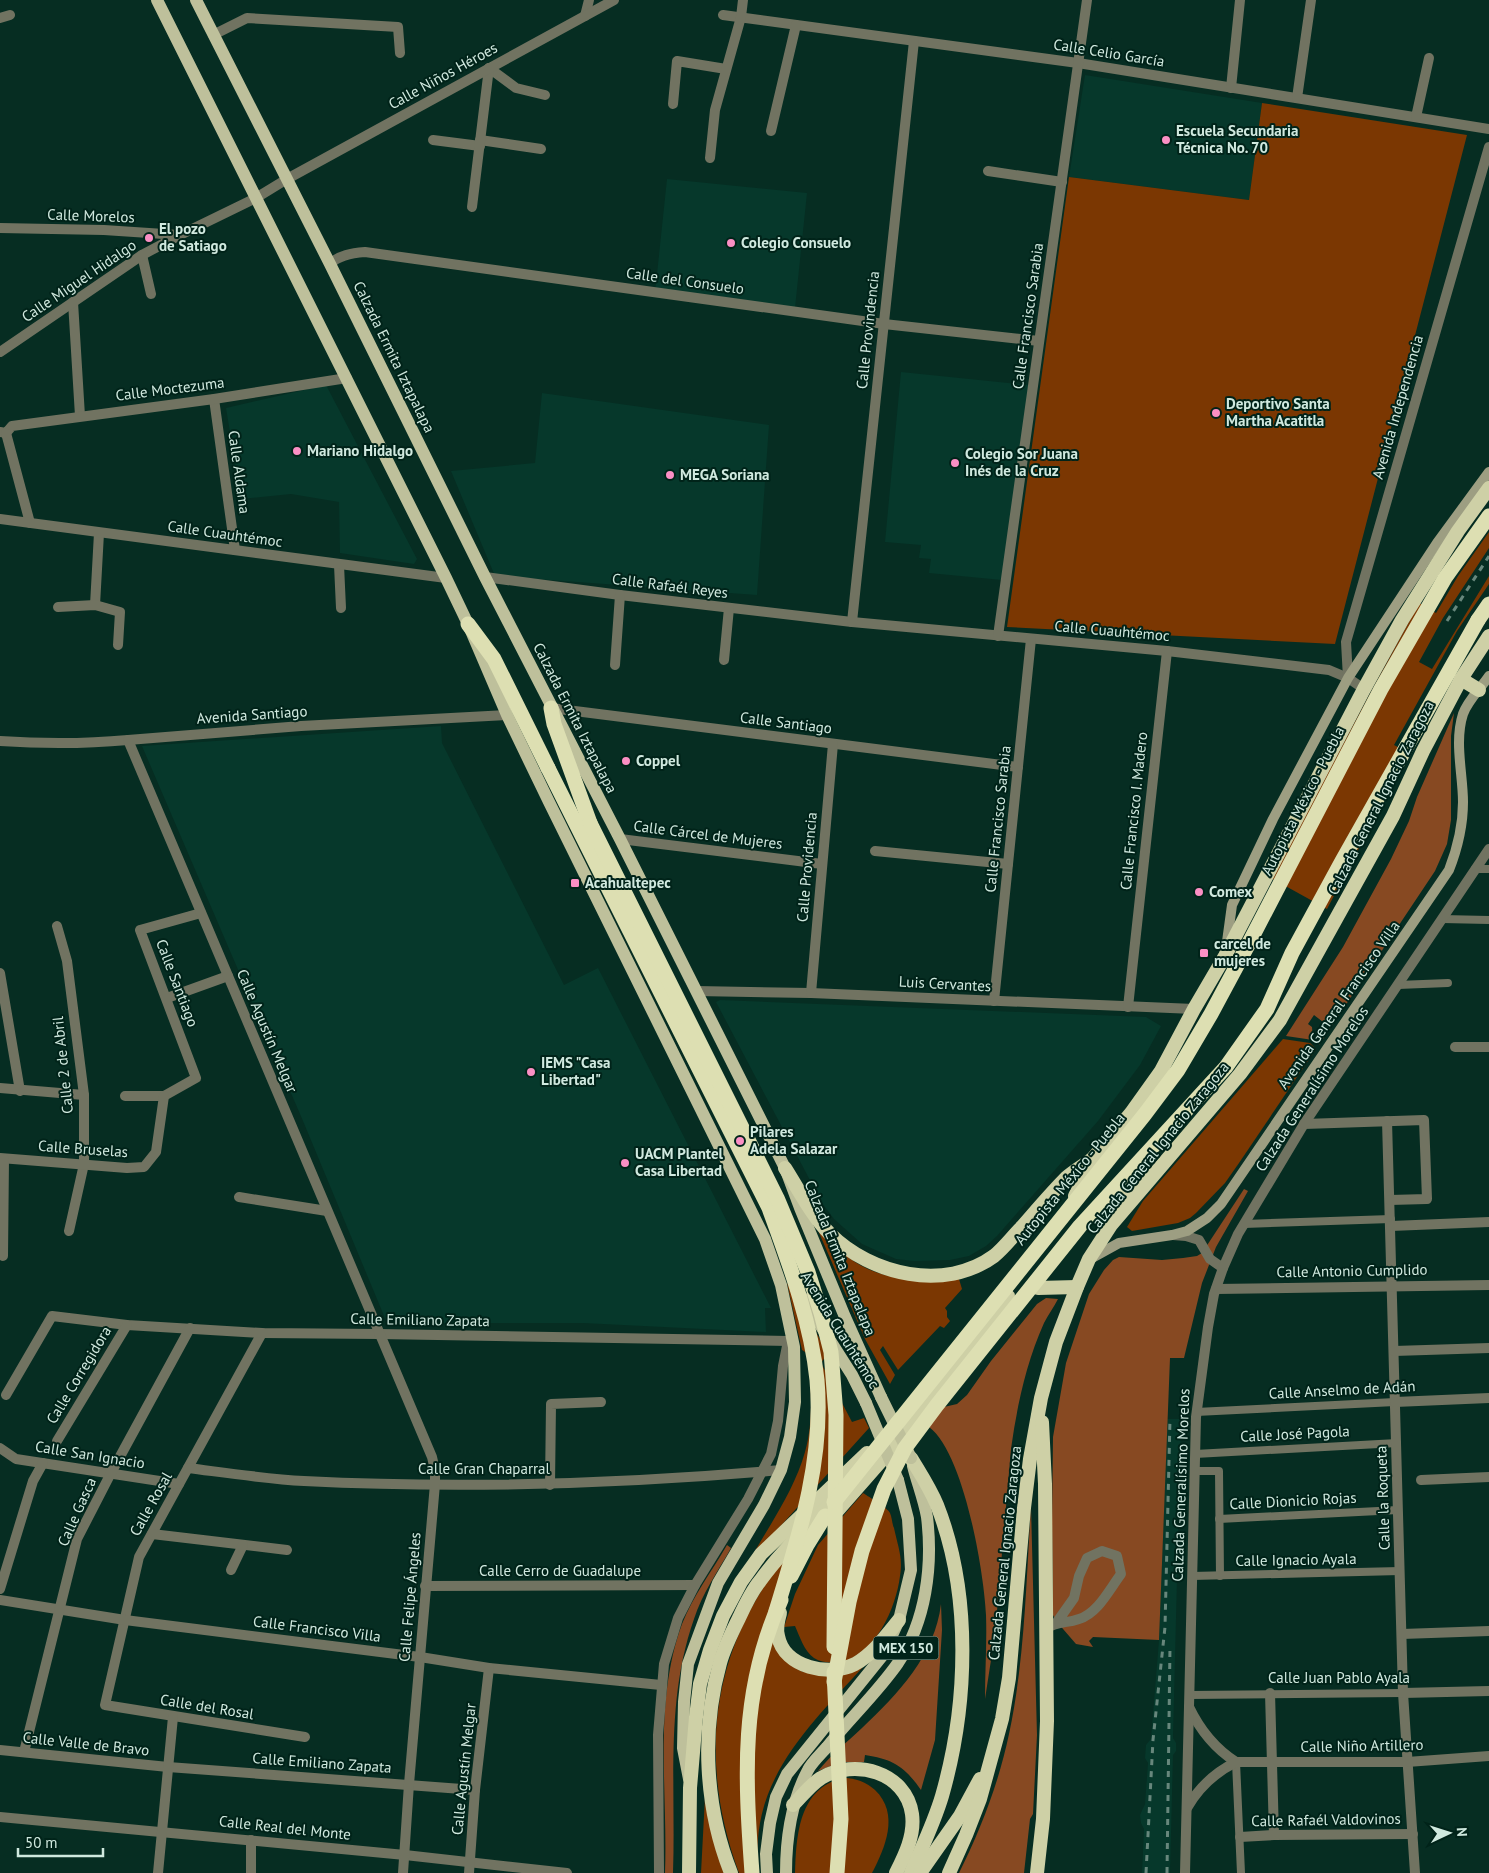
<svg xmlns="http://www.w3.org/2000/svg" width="1489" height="1873" font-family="'PT Sans',sans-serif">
	<rect width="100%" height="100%" fill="#062d22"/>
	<g fill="#06382b">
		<polygon points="1085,75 1262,103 1249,200 1069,177"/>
		<polygon points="667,179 807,193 795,308 655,293"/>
		<polygon points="901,372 1029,385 1002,580 929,573 931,559 919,558 921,545 885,542"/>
		<polygon points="326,385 417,559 414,564 340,553 339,502 291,494 241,499 226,408"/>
		<polygon points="542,393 769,425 757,595 495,576 451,471 535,463"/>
		<polygon points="441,726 442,743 564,985 598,968 771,1308 765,1308 766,1332 583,1323 387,1323 303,1121 142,746"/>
		<polygon points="720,1000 1146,1017 1161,1026 1140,1065 1098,1121 997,1236 986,1246 969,1256 950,1260 914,1261 896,1259 862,1244 834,1219 822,1203 716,1002"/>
		<polygon points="1167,1419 1181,1419 1173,1738 1176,1743 1176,1751 1173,1755 1170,1873 1142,1873 1144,1829 1141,1823 1140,1815 1145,1804 1148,1763 1145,1758 1146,1745 1151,1739 1159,1640"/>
	</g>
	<g fill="#7b3702">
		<polygon points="1262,103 1467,135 1335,644 1007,627 1069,177 1249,200"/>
		<polygon points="1489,532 1489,548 1443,618 1419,662 1432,669 1489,576 1489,584 1457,631 1394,745 1409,753 1327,909 1271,878 1419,603 1436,613 1458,576"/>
		<polygon points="1283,1039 1310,1043 1316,1049 1239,1163 1225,1183 1196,1213 1190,1218 1178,1223 1132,1231 1127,1227 1143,1201"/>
		<path d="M 817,1228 C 827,1238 837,1248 848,1257 C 880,1282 921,1281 959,1279 L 962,1289 L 945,1308 L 947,1311 L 947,1317 L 950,1321 L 944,1328 L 940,1326 L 898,1370 L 883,1346 L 880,1350 L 895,1375 L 890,1384 L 865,1339 Z"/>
		<path d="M 787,1283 L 828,1353 L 821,1363 L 852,1422 L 864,1418 L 869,1428 L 749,1561 C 769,1526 794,1491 805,1452 C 814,1420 811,1386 808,1354 L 802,1350 Z"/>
		<path d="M 863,1493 C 869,1497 888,1508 890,1513 C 892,1517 892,1524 894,1528 C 898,1547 903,1557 900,1576 C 896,1608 875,1656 840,1662 C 831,1663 822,1663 814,1658 C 804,1651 800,1637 795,1626 L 784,1627 L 795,1594 L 818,1545 Z"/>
		<path d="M 789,1555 L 785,1570 L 783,1658 L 792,1666 L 803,1672 L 863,1667 C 822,1712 771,1760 760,1823 C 757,1840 757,1856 758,1873 L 739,1873 C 703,1775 707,1677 763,1588 C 770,1576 780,1566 789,1555 Z"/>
		<path d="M 843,1778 C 856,1778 866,1782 875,1790 C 900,1814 885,1848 872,1873 L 795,1873 C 796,1835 799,1788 843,1778 Z"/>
		<polygon points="705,1797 716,1849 724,1873 701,1873"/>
	</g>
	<g fill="#874922">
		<polygon points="1454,713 1451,736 1451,820 1447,844 1435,871 1319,1045 1317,1031 1323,1022 1314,1015 1308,1024 1312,1027 1313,1040 1286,1036 1343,947 1391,859 1409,821 1417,797"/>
		<polygon points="1244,1189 1248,1191 1216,1247 1202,1283 1184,1358 1170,1358 1159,1640 1093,1637 1089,1641 1093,1647 1076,1644 1057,1622 1053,1615 1052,1522 1053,1437 1066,1363 1089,1294 1104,1270 1113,1260 1119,1257 1162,1260 1183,1258 1197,1256 1202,1253"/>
		<path d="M 1046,1298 L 1058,1299 C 1054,1307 1048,1315 1044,1323 C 1026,1363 1017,1406 1011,1449 L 995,1634 L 985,1699 C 985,1671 987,1643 986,1615 C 984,1572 964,1453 929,1427 L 944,1407 L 957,1404 L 967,1395 L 991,1361 L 1037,1304 Z"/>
		<path d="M 1031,1507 L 1037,1735 L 1033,1814 L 1030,1819 L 1024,1873 L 959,1873 C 981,1829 999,1782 1009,1734 C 1025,1659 1026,1582 1031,1507 Z"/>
		<path d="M 727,1545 L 731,1548 C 718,1571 702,1594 694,1619 C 665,1701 676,1788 673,1873 L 665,1873 C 668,1791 653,1703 682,1624 C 693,1596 712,1571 727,1545 Z"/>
		<path d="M 941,1604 L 942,1630 L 935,1740 L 921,1790 C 905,1767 893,1759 865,1755 L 864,1762 L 841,1762 L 818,1771 C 831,1755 847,1742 862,1728 C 898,1694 935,1655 941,1604 Z"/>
	</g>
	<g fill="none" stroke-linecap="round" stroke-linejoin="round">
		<g stroke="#717361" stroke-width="8">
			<polyline points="1475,869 1489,869"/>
			<polyline points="1442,919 1489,920"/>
			<polyline points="1398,985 1448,983"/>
			<polyline points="1244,1224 1391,1219"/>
			<polyline points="1196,1412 1395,1402"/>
			<polyline points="1195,1454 1397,1443"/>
			<polyline points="1194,1471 1219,1471 1220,1576"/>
			<polyline points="1219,1519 1398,1510"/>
			<polyline points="1192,1576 1400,1571"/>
			<polyline points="1189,1695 1403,1693"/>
			<polyline points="1236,1762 1241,1873"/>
		</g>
		<g stroke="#717361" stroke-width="10">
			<polyline points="723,15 1078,63 1489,129"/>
			<polyline points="585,16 589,0"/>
			<polyline points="0,18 10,15"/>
			<polyline points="213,35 247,18 398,27 400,53"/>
			<polyline points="489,68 516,88 545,95"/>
			<polyline points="1231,88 1240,0"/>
			<polyline points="1297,98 1311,0"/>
			<polyline points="673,104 677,61 726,69"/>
			<polyline points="1416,117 1429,58"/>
			<polyline points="771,131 796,25"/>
			<polyline points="433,140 480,146"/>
			<polyline points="480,140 541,149"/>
			<polyline points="710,158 715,110 741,17 743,0"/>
			<polyline points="988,171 1062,182"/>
			<polyline points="472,207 489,68"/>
			<polyline points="0,228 104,230 179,235"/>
			<polyline points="142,255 151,294"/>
			<path d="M 330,264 C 339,255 352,253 365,252 L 884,324 L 1039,341"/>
			<polyline points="73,302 80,416"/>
			<polyline points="0,352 142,255 180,235 256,198"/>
			<polyline points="214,399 235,550"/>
			<polyline points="0,432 6,433 12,426 214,399 347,378"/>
			<polyline points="6,433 30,523"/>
			<polyline points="339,565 341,608"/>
			<polyline points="485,577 620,595 852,622 1167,651 1329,670 1348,678 1364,689"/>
			<polyline points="95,605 99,533"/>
			<polyline points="58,607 95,605 120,612 118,645"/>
			<polyline points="852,622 914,41"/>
			<polyline points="998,636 1087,0"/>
			<polyline points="724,660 729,608"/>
			<polyline points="615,665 620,595"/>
			<polyline points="1348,678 1346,642 1489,147"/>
			<polyline points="551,708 1018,767"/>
			<path d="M 0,741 C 43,744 85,744 128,740"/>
			<polyline points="620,839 822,864"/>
			<polyline points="875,851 1008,864"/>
			<polyline points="57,926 67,961 84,1095 84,1164 69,1231"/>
			<polyline points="0,973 20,1091"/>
			<polyline points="696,991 811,993 1194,1009"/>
			<polyline points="811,993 833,744"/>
			<polyline points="167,998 228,976"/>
			<polyline points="994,1001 1031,639"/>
			<polyline points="1128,1007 1167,651"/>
			<polyline points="1455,1047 1489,1047"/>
			<polyline points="0,1088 84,1095"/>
			<polyline points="125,1096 164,1096 196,1078 140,930 201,913"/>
			<polyline points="1387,1121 1403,1693 1415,1873"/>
			<polyline points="1304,1124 1424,1120 1427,1199 1390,1200"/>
			<polyline points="0,1158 127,1168 144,1167 156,1152 164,1096"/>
			<polyline points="239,1197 327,1211"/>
			<polyline points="1391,1226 1489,1222"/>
			<polyline points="1173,1235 1186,1236 1199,1240 1210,1259 1223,1268"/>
			<polyline points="3,1256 4,1159"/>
			<polyline points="1216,1289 1489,1285"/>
			<polyline points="262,1333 139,1557 105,1705 305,1737"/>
			<polyline points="1394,1351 1489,1348"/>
			<polyline points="6,1395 52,1316 127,1325 262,1333 379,1334"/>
			<polyline points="1395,1402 1489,1398"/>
			<polyline points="57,1441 127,1325"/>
			<polyline points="0,1448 16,1459 179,1484"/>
			<path d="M 188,1468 C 227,1473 266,1479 304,1481 C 463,1489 623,1484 781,1470"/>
			<polyline points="1421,1480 1489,1477"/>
			<polyline points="550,1485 551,1404 601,1402"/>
			<polyline points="152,1534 287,1550"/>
			<polyline points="231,1570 243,1545"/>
			<polyline points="425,1586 695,1585"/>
			<polyline points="0,1589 33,1481 43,1463"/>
			<polyline points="0,1600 125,1620 420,1657 489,1668 661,1685"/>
			<path d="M 1045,1629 C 1060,1620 1065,1624 1079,1619 C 1098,1613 1109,1590 1121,1574 L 1117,1556 L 1102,1551 L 1087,1558 L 1079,1576 L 1074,1598 L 1057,1622"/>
			<polyline points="1402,1634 1489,1631"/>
			<polyline points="1270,1693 1274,1835"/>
			<polyline points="1403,1693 1489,1691"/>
			<path d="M 1189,1707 C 1200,1730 1214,1748 1236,1762"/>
			<polyline points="0,1750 168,1767 475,1790"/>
			<polyline points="24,1752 77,1539 111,1473 190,1328"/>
			<path d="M 1187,1808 C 1199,1787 1214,1773 1236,1762 L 1407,1762 L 1489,1756"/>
			<polyline points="0,1817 405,1855 567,1873"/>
			<polyline points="1240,1837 1274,1835 1413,1834"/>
			<polyline points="251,1840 251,1873"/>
			<polyline points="158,1873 173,1717"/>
			<polyline points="469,1873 475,1790 489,1668"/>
		</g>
		<g stroke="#717361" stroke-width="10">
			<polyline points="256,198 287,179 614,0"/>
			<polyline points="0,519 446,578"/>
			<polyline points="379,1334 788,1341"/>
			<polyline points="403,1873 409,1784 435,1484 435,1470 432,1457 128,740 301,726 507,715"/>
			<polyline points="659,1873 658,1735 664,1664 678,1618 695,1585 748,1499 771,1454 778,1421 783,1366 788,1341 793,1340"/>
			<polyline points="1185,1873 1196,1417 1208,1327 1214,1294 1223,1268 1238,1234 1304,1124 1489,849"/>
		</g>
		<g stroke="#9d9e82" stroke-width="10">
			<polyline points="1226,949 1232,905 1273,819 1348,678 1437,543 1489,472"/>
			<path d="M 1090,1259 L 1119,1243 L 1172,1235 L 1187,1231 L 1207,1218 L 1221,1204 L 1449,870 C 1458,847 1463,826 1463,802 C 1463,774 1454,742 1463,714 C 1468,700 1481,688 1489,676"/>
		</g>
		<g stroke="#bec09b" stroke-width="12">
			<polyline points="157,0 446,578 468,624 507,715 549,802 765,1239 781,1285 794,1347 795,1402 790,1437 781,1470 764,1505 718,1583 688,1664 684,1702 683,1748 689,1779"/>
			<polyline points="196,0 330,264 485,577 620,839 785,1168 800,1208 845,1317 881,1397"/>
			<polyline points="803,1298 852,1375 866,1403"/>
			<polyline points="767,1873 766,1854 770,1823 776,1797 787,1774 883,1655 899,1620 911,1570 908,1519 898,1480"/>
			<path d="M 786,1873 C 786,1838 791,1802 808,1770 C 812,1762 821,1754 827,1747 C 850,1718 877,1693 898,1663 C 926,1621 933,1566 927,1517 C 924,1500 917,1482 913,1466"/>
		</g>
		<g stroke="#ced0a6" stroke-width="14">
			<polyline points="1461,679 1479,690"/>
			<path d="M 785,1168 C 799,1190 812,1216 830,1234 C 871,1275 945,1292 994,1256 C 1004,1248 1012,1237 1021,1228 C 1036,1211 1051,1193 1067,1177 C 1074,1171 1084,1165 1092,1159"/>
			<polyline points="1075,1196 1094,1157 1131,1113 1161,1071 1194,1009 1225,956 1364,689 1402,620 1458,531 1489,488"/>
			<polyline points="1097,1218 1125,1189 1149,1175"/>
			<polyline points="1038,1288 1077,1287"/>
			<polyline points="892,1441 928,1404 1008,1296"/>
			<polyline points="838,1510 895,1445"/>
			<path d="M 780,1613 C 778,1620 776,1629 778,1636 C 784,1668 830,1677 855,1664 C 873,1654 886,1636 899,1620"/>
			<path d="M 793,1805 C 802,1796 810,1785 821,1778 C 855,1758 906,1772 912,1814 C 915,1835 905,1855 896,1873"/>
			<polyline points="689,1873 690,1788 696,1717 700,1684 710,1650 723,1616 741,1582 761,1554 867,1453"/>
			<path d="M 731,1873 C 705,1808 701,1731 720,1663 C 724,1648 732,1632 739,1618 C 745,1605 751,1592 760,1581 C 783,1549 813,1522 840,1494"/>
			<path d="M 911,1873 C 922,1847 934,1823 942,1796 C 968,1705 972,1594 937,1505 C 930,1488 920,1473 911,1458"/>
			<polyline points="920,1873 960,1816 980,1779"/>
			<polyline points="949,1873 966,1835 980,1799 1002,1719 1009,1678 1024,1508 1030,1459 1041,1398 1056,1342 1077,1287 1089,1259 1111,1225 1240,1074 1280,1020 1393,816 1423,751 1461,679 1489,636"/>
			<polyline points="1037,1873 1043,1819 1047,1721 1045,1484 1042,1422"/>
		</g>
		<g stroke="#dddfb2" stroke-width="15">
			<polyline points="1478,620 1489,604"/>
			<polyline points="468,624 494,659 548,768"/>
			<polyline points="551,708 554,724 590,823"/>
			<polyline points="1248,945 1381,689 1445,578 1489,516"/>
			<polyline points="791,1576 807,1545 825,1516"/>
			<path d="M 752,1873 C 745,1776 740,1691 781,1600"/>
		</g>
		<g stroke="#67877c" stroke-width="3" stroke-dasharray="6 6" stroke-linecap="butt">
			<polyline points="1447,621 1489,556"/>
			<polyline points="1146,1873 1153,1740 1165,1627 1170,1419"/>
			<polyline points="1167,1873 1170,1646"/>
		</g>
		<g stroke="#bec09b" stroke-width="12">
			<polyline points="881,1397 911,1458"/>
			<polyline points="866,1403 898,1480"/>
		</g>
		<g stroke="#dddfb2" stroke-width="15">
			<path d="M 548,768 L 769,1208 C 789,1263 811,1321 817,1380 C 824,1460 799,1536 776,1611"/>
			<polyline points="590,823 777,1198 808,1272 821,1313 831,1352 836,1415 834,1647"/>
			<polyline points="834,1502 1145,1114 1178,1070 1211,1014 1248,945"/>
			<polyline points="834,1672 841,1819 837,1873"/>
			<polyline points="834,1682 849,1602 862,1551 884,1489 905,1448 937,1405 1080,1226 1226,1067 1267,1009 1292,953 1342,861 1478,620"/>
		</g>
	</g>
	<g fill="#fb8fc4" stroke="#002319" stroke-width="2">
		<circle cx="1166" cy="140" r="5"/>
		<circle cx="149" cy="238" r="5"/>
		<circle cx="731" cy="243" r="5"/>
		<circle cx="1216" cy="413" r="5"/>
		<circle cx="297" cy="451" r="5"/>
		<circle cx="955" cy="463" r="5"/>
		<circle cx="670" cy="475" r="5"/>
		<circle cx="626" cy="761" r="5"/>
		<rect x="570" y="878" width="10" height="10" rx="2.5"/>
		<circle cx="1199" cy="892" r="5"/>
		<rect x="1199" y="948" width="10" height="10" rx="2.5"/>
		<circle cx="531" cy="1072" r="5"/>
		<circle cx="740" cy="1141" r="5"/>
		<circle cx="625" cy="1163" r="5"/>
	</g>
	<g text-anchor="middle" stroke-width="4" stroke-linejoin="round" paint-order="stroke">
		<rect fill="#002319" stroke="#92aea4" stroke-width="1" x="873.5" y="1636.5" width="65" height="23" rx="4"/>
		<g font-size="14" font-weight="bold" fill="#d0e9df">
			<text x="906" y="1653">MEX 150</text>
		</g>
		<g font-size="15" fill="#d0e9df" stroke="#002319">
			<text transform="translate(1109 53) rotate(9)" y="5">Calle Celio García</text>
			<text transform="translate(443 76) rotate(-29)" y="5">Calle Niños Héroes</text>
			<text transform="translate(91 216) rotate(2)" y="5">Calle Morelos</text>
			<text transform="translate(79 281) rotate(-34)" y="5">Calle Miguel Hidalgo</text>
			<text transform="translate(685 281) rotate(8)" y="5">Calle del Consuelo</text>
			<text transform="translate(1028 316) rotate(-82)" y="5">Calle Francisco Sarabia</text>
			<text transform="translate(868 330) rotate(-84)" y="5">Calle Provindencia</text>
			<text transform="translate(394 357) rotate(64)" y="5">Calzada Ermita Iztapalapa</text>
			<text transform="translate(170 389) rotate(-7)" y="5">Calle Moctezuma</text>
			<text transform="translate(1398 407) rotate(-74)" y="5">Avenida Independencia</text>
			<text transform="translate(239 472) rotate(82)" y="5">Calle Aldama</text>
			<text transform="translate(225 534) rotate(8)" y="5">Calle Cuauhtémoc</text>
			<text transform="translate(670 586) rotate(7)" y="5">Calle Rafaél Reyes</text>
			<text transform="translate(1112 631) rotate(5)" y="5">Calle Cuauhtémoc</text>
			<text transform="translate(252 715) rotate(-4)" y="5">Avenida Santiago</text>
			<text transform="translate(575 718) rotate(63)" y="5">Calzada Ermita Iztapalapa</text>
			<text transform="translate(786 723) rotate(7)" y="5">Calle Santiago</text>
			<text transform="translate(1381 798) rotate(-63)" y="5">Calzada General Ignacio Zaragoza</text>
			<text transform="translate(1303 801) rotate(-63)" y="5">Autopista México - Puebla</text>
			<text transform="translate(1134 811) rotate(-84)" y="5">Calle Francisco I. Madero</text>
			<text transform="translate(998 819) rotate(-84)" y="5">Calle Francisco Sarabia</text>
			<text transform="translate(708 835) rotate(7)" y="5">Calle Cárcel de Mujeres</text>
			<text transform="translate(807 867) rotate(-85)" y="5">Calle Providencia</text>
			<text transform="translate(177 983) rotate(69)" y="5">Calle Santiago</text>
			<text transform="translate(945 984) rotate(3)" y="5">Luis Cervantes</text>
			<text transform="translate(1339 1005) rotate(-55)" y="5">Avenida General Francisco Villa</text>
			<text transform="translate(267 1031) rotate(67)" y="5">Calle Agustín Melgar</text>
			<text transform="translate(63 1065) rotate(-96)" y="5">Calle 2 de Abril</text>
			<text transform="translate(1312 1089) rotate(-57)" y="5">Calzada Generalísimo Morelos</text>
			<text transform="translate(1158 1148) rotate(-51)" y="5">Calzada General Ignacio Zaragoza</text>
			<text transform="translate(83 1149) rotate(4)" y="5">Calle Bruselas</text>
			<text transform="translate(1070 1179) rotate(-51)" y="5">Autopista México - Puebla</text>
			<text transform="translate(840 1258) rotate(68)" y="5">Calzada Ermita Iztapalapa</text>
			<text transform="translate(1352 1271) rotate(-1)" y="5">Calle Antonio Cumplido</text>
			<text transform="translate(420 1320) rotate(1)" y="5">Calle Emiliano Zapata</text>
			<text transform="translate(840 1330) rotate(58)" y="5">Avenida Cuauhtémoc</text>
			<text transform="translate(79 1375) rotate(-59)" y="5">Calle Corregidora</text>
			<text transform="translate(1342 1390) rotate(-3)" y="5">Calle Anselmo de Adán</text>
			<text transform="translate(1295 1434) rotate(-3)" y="5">Calle José Pagola</text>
			<text transform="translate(90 1455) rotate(9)" y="5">Calle San Ignacio</text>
			<text x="484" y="1474">Calle Gran Chaparral</text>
			<text transform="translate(1181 1485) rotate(-88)" y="5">Calzada Generalísimo Morelos</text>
			<text transform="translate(1383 1498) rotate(-92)" y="5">Calle la Roqueta</text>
			<text transform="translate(1293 1501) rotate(-3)" y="5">Calle Dionicio Rojas</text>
			<text transform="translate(151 1504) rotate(-61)" y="5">Calle Rosal</text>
			<text transform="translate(77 1512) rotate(-66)" y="5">Calle Gasca</text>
			<text transform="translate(1005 1553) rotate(-84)" y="5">Calzada General Ignacio Zaragoza</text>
			<text transform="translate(1296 1560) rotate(-1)" y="5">Calle Ignacio Ayala</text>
			<text x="560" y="1576">Calle Cerro de Guadalupe</text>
			<text transform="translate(410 1597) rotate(-85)" y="5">Calle Felipe Ángeles</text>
			<text transform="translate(317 1629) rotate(7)" y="5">Calle Francisco Villa</text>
			<text x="1339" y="1683">Calle Juan Pablo Ayala</text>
			<text transform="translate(207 1707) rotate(9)" y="5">Calle del Rosal</text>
			<text transform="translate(86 1744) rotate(6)" y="5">Calle Valle de Bravo</text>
			<text transform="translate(1362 1746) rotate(-1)" y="5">Calle Niño Artillero</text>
			<text transform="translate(322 1763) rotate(4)" y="5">Calle Emiliano Zapata</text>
			<text transform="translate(464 1769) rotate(-84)" y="5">Calle Agustín Melgar</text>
			<text transform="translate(1326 1820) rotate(-1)" y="5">Calle Rafaél Valdovinos</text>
			<text transform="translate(285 1828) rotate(6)" y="5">Calle Real del Monte</text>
		</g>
		<g font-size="15" font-weight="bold" fill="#d0e9df" stroke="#002319" text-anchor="start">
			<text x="1176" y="136">Escuela Secundaria<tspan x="1176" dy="17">Técnica No. 70</tspan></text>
			<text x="159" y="234">El pozo<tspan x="159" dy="17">de Satiago</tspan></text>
			<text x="741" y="248">Colegio Consuelo</text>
			<text x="1226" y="409">Deportivo Santa<tspan x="1226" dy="17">Martha Acatitla</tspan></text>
			<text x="307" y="456">Mariano Hidalgo</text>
			<text x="965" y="459">Colegio Sor Juana<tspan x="965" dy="17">Inés de la Cruz</tspan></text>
			<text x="680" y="480">MEGA Soriana</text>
			<text x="636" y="766">Coppel</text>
			<text x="585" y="888">Acahualtepec</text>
			<text x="1209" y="897">Comex</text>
			<text x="1214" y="949">carcel de<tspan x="1214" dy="17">mujeres</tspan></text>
			<text x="541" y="1068">IEMS "Casa<tspan x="541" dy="17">Libertad"</tspan></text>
			<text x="750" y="1137">Pilares<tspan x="750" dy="17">Adela Salazar</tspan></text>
			<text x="635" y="1159">UACM Plantel<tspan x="635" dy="17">Casa Libertad</tspan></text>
		</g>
	</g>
	<g transform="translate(1449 1833) rotate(86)" stroke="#002319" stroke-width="4" paint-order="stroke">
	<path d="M0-4L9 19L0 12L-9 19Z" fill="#d0e9df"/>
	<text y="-8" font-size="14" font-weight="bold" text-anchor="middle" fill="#d0e9df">N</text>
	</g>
	<path d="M18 1848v8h85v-8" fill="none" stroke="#d0e9df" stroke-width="2.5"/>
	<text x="25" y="1848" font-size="15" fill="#d0e9df" stroke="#002319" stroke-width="4" paint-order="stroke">50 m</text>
</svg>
